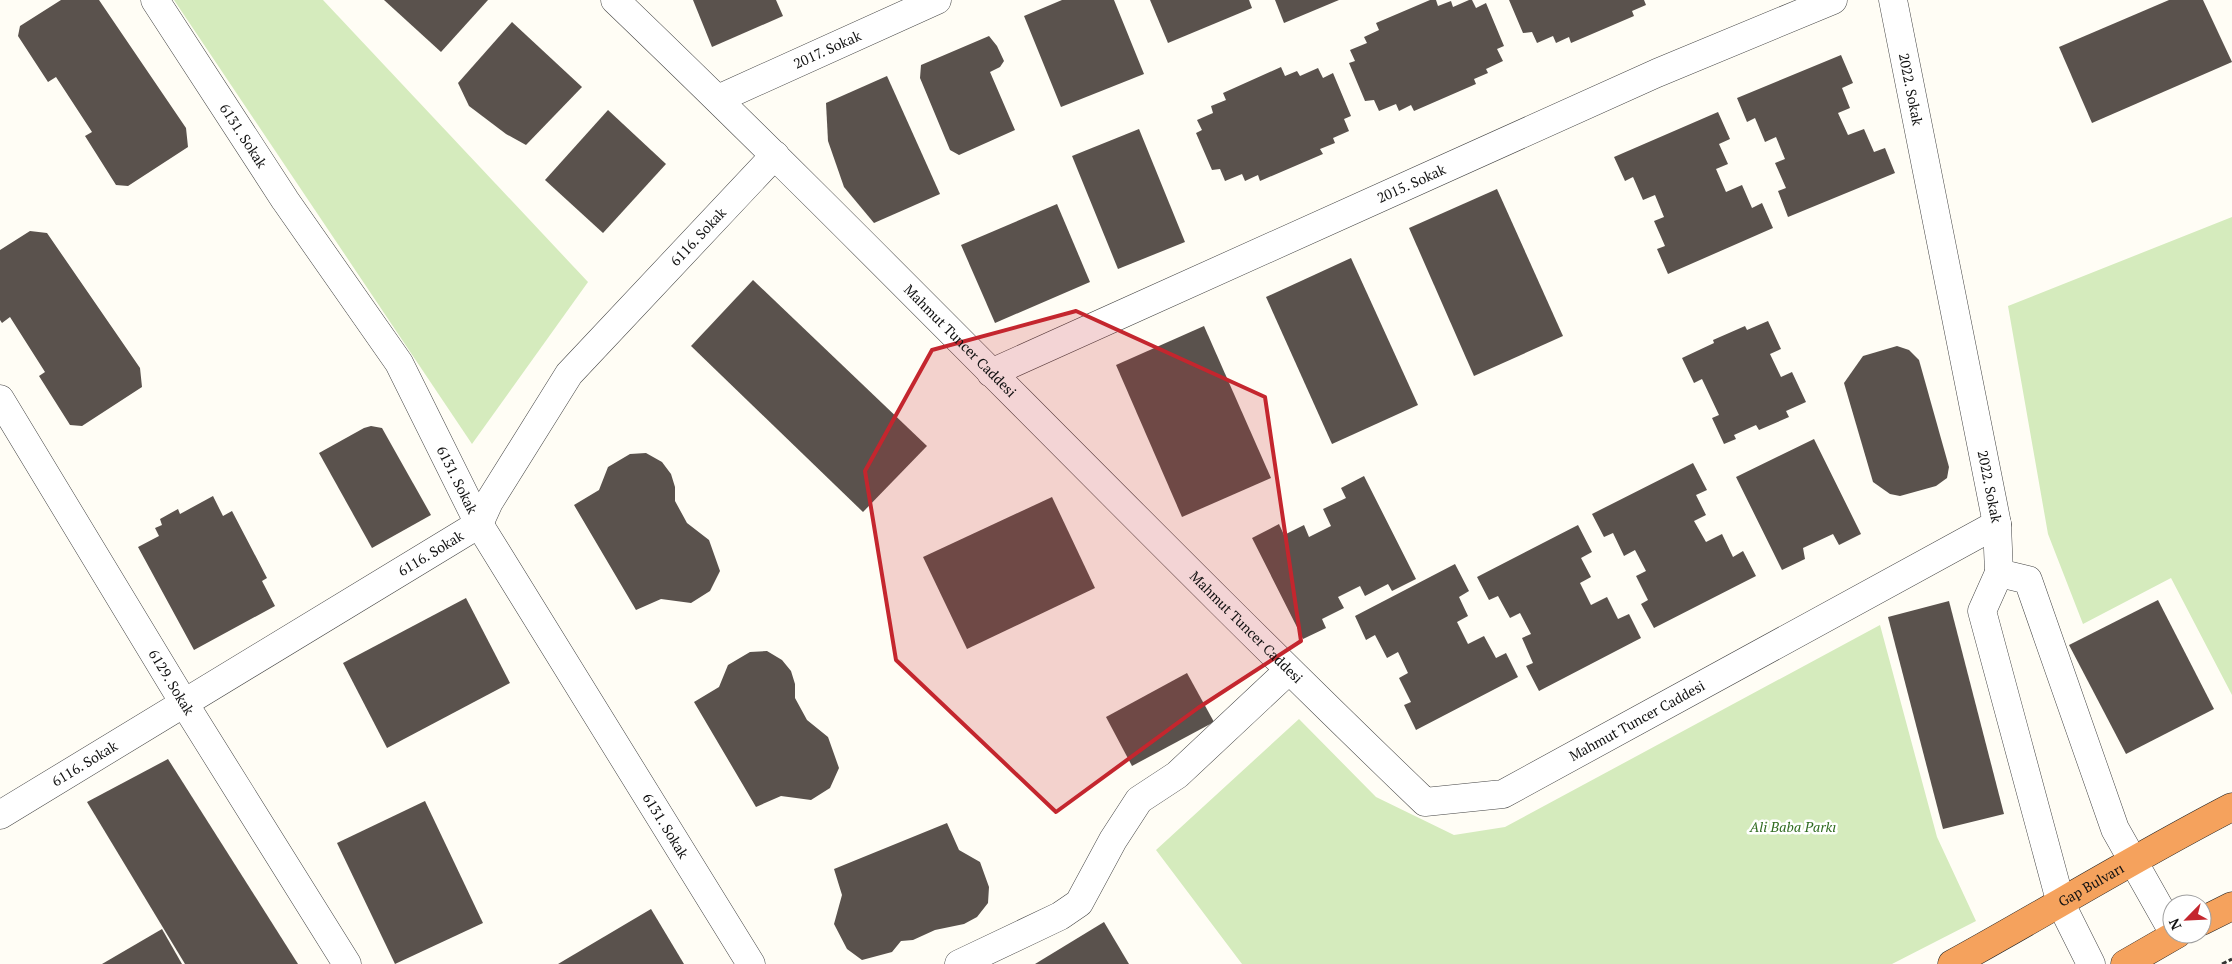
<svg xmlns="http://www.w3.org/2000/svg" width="2232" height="964" font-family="'PT Serif',serif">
	<rect width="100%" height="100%" fill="#fffdf5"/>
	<g fill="#d5ebbd">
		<polygon points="174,0 323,0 588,282 472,444"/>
		<polygon points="2232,217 2232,695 2171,578 2083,624 2048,534 2008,306"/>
		<polygon points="1880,625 1937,837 1976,921 1892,964 1242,964 1156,850 1299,719 1376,797 1454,835 1505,827"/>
	</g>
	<g fill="#5a524d">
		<polygon points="61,0 99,0 186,128 188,147 128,186 116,185 85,136 92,132 56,77 48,82 18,36 20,26"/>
		<polygon points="384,0 488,0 441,52"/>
		<polygon points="693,0 776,0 783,16 712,47"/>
		<polygon points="1062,0 1114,0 1144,74 1061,107 1024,16"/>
		<polygon points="1150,0 1249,0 1252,8 1168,43"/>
		<polygon points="1275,0 1339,0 1284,23"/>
		<polygon points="1430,0 1436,0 1438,6 1451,1 1453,7 1469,0 1472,0 1476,8 1486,3 1504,46 1497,49 1503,61 1486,69 1488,73 1474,79 1476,84 1414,111 1411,105 1399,111 1396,104 1379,111 1374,100 1365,101 1349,63 1355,61 1350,50 1367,43 1364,37 1379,30 1376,23"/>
		<polygon points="1509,0 1644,0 1646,5 1632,11 1634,16 1571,43 1569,37 1556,43 1553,36 1537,43 1532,32 1523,33"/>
		<polygon points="2169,0 2203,0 2232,62 2092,123 2059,47"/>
		<polygon points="512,22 582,87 526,145 506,134 469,106 458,83"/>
		<polygon points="989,36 997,46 1004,61 1000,67 990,72 1015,130 959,155 950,150 920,78 921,65"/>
		<polygon points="1841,55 1853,83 1842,88 1850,108 1838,113 1848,135 1864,129 1874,152 1885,148 1895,173 1788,217 1778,191 1786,188 1775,163 1785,159 1776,137 1765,142 1755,118 1747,122 1737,98"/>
		<polygon points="1281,67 1285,76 1297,71 1300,76 1318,68 1323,78 1333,73 1351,116 1344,119 1349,131 1333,138 1335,143 1320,149 1323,154 1260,181 1258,175 1245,181 1242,174 1225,181 1220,169 1212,170 1196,133 1202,130 1197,120 1213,113 1211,106 1226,100 1223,93"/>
		<polygon points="887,76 940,194 874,223 844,187 828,141 826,103"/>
		<polygon points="608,110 666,164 603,233 545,180"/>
		<polygon points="1718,112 1730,139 1719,144 1728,164 1716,169 1726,192 1742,185 1752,208 1762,203 1773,228 1668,274 1657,249 1665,246 1654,221 1664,217 1655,195 1643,200 1633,177 1625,181 1614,157"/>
		<polygon points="1139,129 1185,242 1118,269 1072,156"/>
		<polygon points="1497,189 1563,336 1474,376 1409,228"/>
		<polygon points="1057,204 1090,282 995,323 961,245"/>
		<polygon points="30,231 47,233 140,368 142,387 82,426 70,425 39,376 45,372 10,317 2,323 0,320 0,250"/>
		<polygon points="1351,258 1418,405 1332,444 1266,297"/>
		<polygon points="753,280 927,446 863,512 691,346"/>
		<polygon points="1768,321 1781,349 1770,354 1781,377 1792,372 1806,402 1786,411 1789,417 1759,430 1756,425 1734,435 1736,439 1724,444 1712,418 1719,415 1702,379 1694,383 1682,358 1714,343 1713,340 1745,326 1747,330"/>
		<polygon points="1204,326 1271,478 1182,517 1116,365"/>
		<polygon points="1897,346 1909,350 1919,360 1949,467 1947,478 1936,486 1900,496 1890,494 1873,482 1844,383 1863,356"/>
		<polygon points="371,426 382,428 431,515 372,548 319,453 364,428"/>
		<polygon points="1814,439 1861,534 1839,545 1833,534 1803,548 1805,559 1782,570 1736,477"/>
		<polygon points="646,453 662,462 671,474 675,487 675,501 687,523 709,540 720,571 710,591 691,603 661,599 636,610 574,505 599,490 608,467 630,454"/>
		<polygon points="1693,463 1707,490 1696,495 1706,515 1694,521 1706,542 1722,534 1733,557 1743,551 1756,576 1654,628 1641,604 1648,600 1636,576 1646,571 1635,550 1624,556 1613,533 1604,537 1592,514"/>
		<polygon points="1364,476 1416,579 1392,591 1388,584 1365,596 1360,586 1338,597 1344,608 1322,619 1326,628 1303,639 1252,538 1279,524 1284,535 1304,525 1309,537 1331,526 1323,509 1346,498 1341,488"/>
		<polygon points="213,496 223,516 232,511 267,578 262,581 275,606 194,650 138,547 159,536 155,528 162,525 160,519 178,509 180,514"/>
		<polygon points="1052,497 1095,588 967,649 923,557"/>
		<polygon points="1578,525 1592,552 1581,558 1591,577 1580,583 1591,605 1607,597 1618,619 1629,614 1641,638 1539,691 1526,666 1533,663 1522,638 1531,634 1520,613 1510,618 1498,596 1489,600 1477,577"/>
		<polygon points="1455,564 1469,591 1459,597 1468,616 1457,622 1468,644 1484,636 1496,658 1506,653 1518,677 1416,730 1404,705 1411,702 1399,678 1408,673 1398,652 1387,658 1375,635 1366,640 1355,616"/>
		<polygon points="466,598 510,683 387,748 343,663"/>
		<polygon points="2158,600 2214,709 2126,754 2069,645"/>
		<polygon points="1949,601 2004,814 1943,829 1888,617"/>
		<polygon points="767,651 782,660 791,671 795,684 795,698 807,720 828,737 839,768 830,788 811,800 781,796 756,807 694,702 719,687 728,665 750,652"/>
		<polygon points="1187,673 1214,722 1132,766 1106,717"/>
		<polygon points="168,759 298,964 185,964 87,802"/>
		<polygon points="425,801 483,923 395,964 337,843"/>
		<polygon points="947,823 959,850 980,862 989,887 988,903 977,917 964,924 935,930 913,940 901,941 892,952 862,960 847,949 834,924 842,895 834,869"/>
		<polygon points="651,909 684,964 558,964"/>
		<polygon points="1104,922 1129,964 1035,964"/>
		<polygon points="162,929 182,964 102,964"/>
	</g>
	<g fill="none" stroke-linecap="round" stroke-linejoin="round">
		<defs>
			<g id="minor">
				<path id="s1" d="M 155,0 L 285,200 L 399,363 L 479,524 L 751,964"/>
				<path id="s2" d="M 615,0 C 889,263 1151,539 1425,802 L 1503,794 L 1997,524"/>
				<path id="s3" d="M 1893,0 L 1997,524 L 1999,573 L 2028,580 L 2115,829 L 2172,930"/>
				<path id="s4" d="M 718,99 L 937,0"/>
				<path id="s5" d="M 991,373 L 1657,73 L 1833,0"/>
				<path id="s6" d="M 0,399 L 184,703 L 347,964"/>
				<polyline points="1999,573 1982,611 2061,904 2091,964"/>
				<path id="s7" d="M 0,815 L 479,524 L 489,502 L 569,374 L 775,155"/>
				<polyline points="959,964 1060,916 1079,903 1113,840 1139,800 1177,775 1288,671"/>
			</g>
			<g id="highway">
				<polyline points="2202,921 2232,906"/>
				<path id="s8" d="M 1952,964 C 2045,913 2137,856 2232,807"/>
				<polyline points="2125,964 2177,934"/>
			</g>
		</defs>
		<use href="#minor" stroke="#444" stroke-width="29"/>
		<use href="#highway" stroke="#222" stroke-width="29"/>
		<polyline stroke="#333" stroke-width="3" stroke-dasharray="5 2.5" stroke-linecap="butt" points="2222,964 2232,959"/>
		<use href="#minor" stroke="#fff" stroke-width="28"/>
		<use href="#highway" stroke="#f5a25d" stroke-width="28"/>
	</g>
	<path fill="#c4262e" fill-opacity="0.2" stroke="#c4262e" stroke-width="4" stroke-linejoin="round" d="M 1076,311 L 1265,397 L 1301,641 L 1198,708 L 1056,812 L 896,660 L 865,471 L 932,350 Z"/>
	<g text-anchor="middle" stroke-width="5" stroke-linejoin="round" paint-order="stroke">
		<g font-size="14" fill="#111" stroke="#fff">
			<text dy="5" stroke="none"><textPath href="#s4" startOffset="120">2017. Sokak</textPath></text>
			<text dy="5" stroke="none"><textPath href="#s3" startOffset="91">2022. Sokak</textPath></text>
			<text dy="5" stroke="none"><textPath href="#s1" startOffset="162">6131. Sokak</textPath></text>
			<text dy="5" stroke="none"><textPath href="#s5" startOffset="461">2015. Sokak</textPath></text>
			<text dy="5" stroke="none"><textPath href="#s7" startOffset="924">6116. Sokak</textPath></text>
			<text dy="5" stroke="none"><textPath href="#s2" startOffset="485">Mahmut Tuncer Caddesi</textPath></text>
			<text dy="5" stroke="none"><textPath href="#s1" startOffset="568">6131. Sokak</textPath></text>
			<text dy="5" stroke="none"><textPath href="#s3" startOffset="496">2022. Sokak</textPath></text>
			<text dy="5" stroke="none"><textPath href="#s7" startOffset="504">6116. Sokak</textPath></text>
			<text dy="5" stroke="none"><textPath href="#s2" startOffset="890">Mahmut Tuncer Caddesi</textPath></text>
			<text dy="5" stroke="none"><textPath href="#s6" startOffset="331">6129. Sokak</textPath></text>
			<text dy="5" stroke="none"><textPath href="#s2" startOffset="1371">Mahmut Tuncer Caddesi</textPath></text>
			<text dy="5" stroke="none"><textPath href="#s7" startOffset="99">6116. Sokak</textPath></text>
			<text dy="5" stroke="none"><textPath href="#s1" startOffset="972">6131. Sokak</textPath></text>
			<text dy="5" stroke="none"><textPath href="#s8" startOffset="160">Gap Bulvarı</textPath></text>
		</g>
		<g font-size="14" font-style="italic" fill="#2f6b1f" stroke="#fff">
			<text x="1793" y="832">Ali Baba Parkı</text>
		</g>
	</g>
	<g transform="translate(2187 919) rotate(246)"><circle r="24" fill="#ffffff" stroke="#a0a0a0"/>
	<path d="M0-4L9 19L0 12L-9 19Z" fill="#c4262e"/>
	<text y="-8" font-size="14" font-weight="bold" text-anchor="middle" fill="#111111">N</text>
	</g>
</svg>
